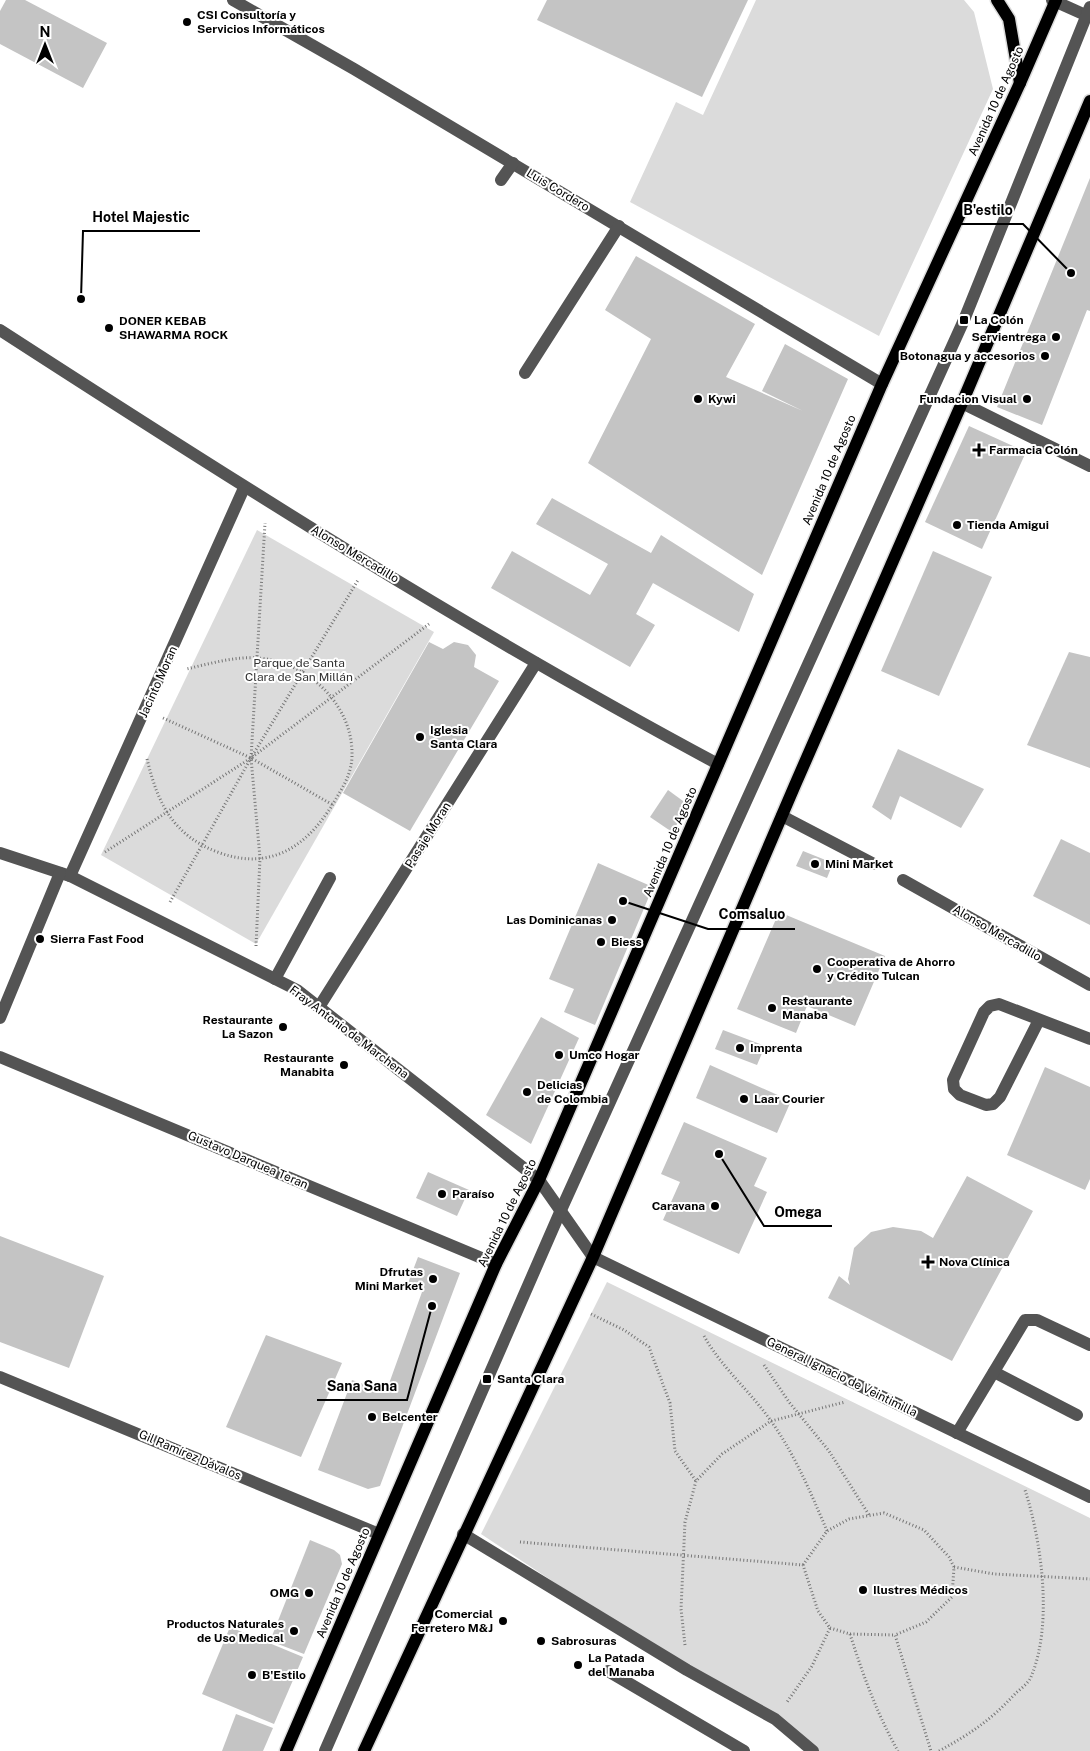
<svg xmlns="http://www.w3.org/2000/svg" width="1090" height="1751" font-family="'Public Sans',sans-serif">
	<rect width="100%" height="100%" fill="#fff"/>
	<g fill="#dbdbdb">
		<polygon points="756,0 964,0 974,12 993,89 879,336 630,202 676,102 703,115"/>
		<polygon points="257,530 434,632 256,944 101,855"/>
		<polygon points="607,1282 1090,1518 1090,1751 813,1751 775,1719 687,1670 481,1534"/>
	</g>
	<g fill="#c4c4c4">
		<polygon points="6,0 25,0 107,43 83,88 0,44 0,11"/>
		<polygon points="547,0 748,0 702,97 537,20"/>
		<polygon points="1090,178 1090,311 1087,310 1042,425 997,407"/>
		<polygon points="636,256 755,324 726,377 803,411 762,391 785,344 848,379 762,575 588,463 651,339 605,310"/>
		<polygon points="969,426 1026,452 982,549 925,522"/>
		<polygon points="552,498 651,553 661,535 754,594 739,632 653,583 636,614 655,625 630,667 491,588 512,551 590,595 608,564 536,524"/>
		<polygon points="933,551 992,577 939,696 881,671"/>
		<polygon points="429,642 443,649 454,642 468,645 476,655 474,667 499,681 410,831 343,793"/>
		<polygon points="1069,652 1090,657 1090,768 1027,745"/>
		<polygon points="898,749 984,789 961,828 900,796 891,820 872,807"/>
		<polygon points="668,790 683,801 686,810 672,832 650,817"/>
		<polygon points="1061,839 1090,853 1090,925 1033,896"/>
		<polygon points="803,851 833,863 827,878 796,866"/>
		<polygon points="598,863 653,887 595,1025 564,1012 574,989 549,979"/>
		<polygon points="779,912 885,956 855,1026 807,1006 796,1033 737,1009"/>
		<polygon points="541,1017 579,1038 531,1144 486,1115"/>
		<polygon points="723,1030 765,1046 757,1065 715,1049"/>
		<polygon points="710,1065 791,1101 777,1133 696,1098"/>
		<polygon points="1045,1067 1090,1087 1090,1179 1085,1190 1007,1155"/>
		<polygon points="684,1122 767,1158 754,1186 767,1192 739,1254 663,1220 680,1182 661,1174"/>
		<polygon points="428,1172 469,1190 457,1216 416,1198"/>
		<polygon points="967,1176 1033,1211 952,1361 828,1298 839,1276 850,1285 848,1279 854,1248 871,1232 893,1227 921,1231 933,1238"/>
		<polygon points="0,1236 104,1276 69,1368 0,1342"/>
		<polygon points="418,1257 460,1273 380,1486 368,1489 318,1470 352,1380 386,1392 422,1292 407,1286"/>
		<polygon points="266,1335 342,1363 301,1457 226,1427"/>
		<polygon points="310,1540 334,1550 340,1555 342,1564 304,1654 270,1641"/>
		<polygon points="230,1627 303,1657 274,1724 202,1694"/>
		<polygon points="236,1714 273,1728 263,1751 222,1751"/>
	</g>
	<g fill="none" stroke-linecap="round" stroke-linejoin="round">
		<defs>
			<g id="major">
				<polyline points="997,0 1009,19 1020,83"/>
				<polyline points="286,1751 496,1264 539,1180 882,384 1020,83 1056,0"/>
				<polyline points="364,1751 593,1257 795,785 965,396 1090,101"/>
			</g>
		</defs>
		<use href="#major" stroke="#dbdbdb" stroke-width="15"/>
		<g stroke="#767676" stroke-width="3" stroke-dasharray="1 2.5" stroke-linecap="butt">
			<polyline points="163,718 251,758 333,805"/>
			<path d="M 147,759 C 158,804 173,836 220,853 C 274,872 311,843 337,797 C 345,784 352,771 352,755 C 353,704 306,661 258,658 C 235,656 209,664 186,669"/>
			<polyline points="105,852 251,758 429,624"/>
			<polyline points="170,902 251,758 358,580"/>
			<polyline points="256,946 260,858 251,758 265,523"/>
			<polyline points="591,1314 624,1330 649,1347 670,1403 675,1451 696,1481"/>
			<path d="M 704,1336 C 722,1368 750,1391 771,1421 C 795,1455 811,1493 827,1531"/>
			<polyline points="764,1365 789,1402 829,1451 869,1515"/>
			<polyline points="520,1542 803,1565 818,1611 830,1628 812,1666 787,1702"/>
			<polyline points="803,1565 827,1531 849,1519 884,1513 924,1530 949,1557 954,1567 952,1597 926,1622 895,1635"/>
			<polyline points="954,1567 994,1574 1090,1579"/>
			<path d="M 830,1628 L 850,1634 C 863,1675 877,1714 898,1751"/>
			<polyline points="850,1634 895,1635 931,1751"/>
			<polyline points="685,1645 681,1609 685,1522 696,1481 722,1454 771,1421 845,1402"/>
			<path d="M 939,1751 C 970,1734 991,1720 1015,1694 C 1020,1689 1028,1684 1031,1677 C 1053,1625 1042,1543 1025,1490"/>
		</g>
		<g stroke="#545454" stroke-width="12">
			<polyline points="233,0 354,69 882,384"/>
			<polyline points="1052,0 1090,17"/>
			<polyline points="501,180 513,163"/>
			<path d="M 0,330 C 235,482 471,632 718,764"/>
			<polyline points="525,373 619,226"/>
			<polyline points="962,403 1090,466"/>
			<polyline points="782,816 874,864"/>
			<polyline points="0,853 70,876 297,990 539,1180 593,1257 1090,1497"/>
			<polyline points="70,876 244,488"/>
			<polyline points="903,880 1090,985"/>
			<polyline points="275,979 330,878"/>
			<polyline points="319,1007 536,663"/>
			<polyline points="0,1018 60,873"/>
			<polyline points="1039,1020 1000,1097 993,1104 986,1105 960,1095 954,1089 953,1080 984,1012 990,1006 999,1004 1090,1039"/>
			<polyline points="0,1057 496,1264"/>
			<polyline points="994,1372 1077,1415"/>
			<polyline points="0,1377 379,1534"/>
			<polyline points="957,1433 1025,1320 1037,1320 1090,1345"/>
			<polyline points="463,1534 687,1670 775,1719 813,1751"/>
			<polyline points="608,1671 744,1751"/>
			<polyline points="325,1751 561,1210 964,320 1090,7"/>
		</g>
		<use href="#major" stroke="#000" stroke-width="12"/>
	</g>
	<g fill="#000" stroke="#fff" stroke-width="2">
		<circle cx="187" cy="22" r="5"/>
		<rect x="959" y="315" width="10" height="10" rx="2.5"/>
		<circle cx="109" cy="328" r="5"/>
		<circle cx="1056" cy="337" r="5"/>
		<circle cx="1045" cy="356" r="5"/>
		<circle cx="698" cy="399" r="5"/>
		<circle cx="1027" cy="399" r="5"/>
		<path d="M976.5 442.5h5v5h5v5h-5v5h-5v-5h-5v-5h5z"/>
		<circle cx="957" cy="525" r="5"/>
		<circle cx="420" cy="737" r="5"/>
		<circle cx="815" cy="864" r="5"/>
		<circle cx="612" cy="920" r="5"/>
		<circle cx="40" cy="939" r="5"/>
		<circle cx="601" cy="942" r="5"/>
		<circle cx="817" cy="969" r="5"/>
		<circle cx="772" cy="1008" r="5"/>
		<circle cx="283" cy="1027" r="5"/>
		<circle cx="740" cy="1048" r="5"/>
		<circle cx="559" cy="1055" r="5"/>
		<circle cx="344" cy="1065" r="5"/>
		<circle cx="527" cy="1092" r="5"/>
		<circle cx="744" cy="1099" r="5"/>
		<circle cx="442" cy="1194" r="5"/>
		<circle cx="715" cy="1206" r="5"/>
		<path d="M925.5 1254.5h5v5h5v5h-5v5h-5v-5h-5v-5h5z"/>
		<circle cx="433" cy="1279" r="5"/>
		<rect x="482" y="1374" width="10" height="10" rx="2.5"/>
		<circle cx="372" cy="1417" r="5"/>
		<circle cx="863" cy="1590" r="5"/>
		<circle cx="309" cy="1593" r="5"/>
		<circle cx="503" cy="1621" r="5"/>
		<circle cx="294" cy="1631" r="5"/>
		<circle cx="541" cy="1641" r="5"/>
		<circle cx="578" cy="1665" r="5"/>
		<circle cx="252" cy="1675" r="5"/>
	</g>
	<g text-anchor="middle" stroke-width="4" stroke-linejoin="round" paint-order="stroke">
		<g font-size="12" font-weight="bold" fill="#000" stroke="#fff" text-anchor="start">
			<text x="197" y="19">CSI Consultoría y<tspan x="197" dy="14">Servicios Informáticos</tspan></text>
			<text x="974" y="324">La Colón</text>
			<text x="119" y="325">DONER KEBAB<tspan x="119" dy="14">SHAWARMA ROCK</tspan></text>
			<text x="1046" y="341" text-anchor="end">Servientrega</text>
			<text x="1035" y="360" text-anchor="end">Botonagua y accesorios</text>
			<text x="708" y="403">Kywi</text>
			<text x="1017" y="403" text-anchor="end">Fundacion Visual</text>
			<text x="989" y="454">Farmacia Colón</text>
			<text x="967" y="529">Tienda Amigui</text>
			<text x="430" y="734">Iglesia<tspan x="430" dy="14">Santa Clara</tspan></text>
			<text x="825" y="868">Mini Market</text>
			<text x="602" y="924" text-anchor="end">Las Dominicanas</text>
			<text x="50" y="943">Sierra Fast Food</text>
			<text x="611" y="946">Biess</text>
			<text x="827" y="966">Cooperativa de Ahorro<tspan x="827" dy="14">y Crédito Tulcan</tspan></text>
			<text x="782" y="1005">Restaurante<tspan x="782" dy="14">Manaba</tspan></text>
			<text x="273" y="1024" text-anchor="end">Restaurante<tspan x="273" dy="14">La Sazon</tspan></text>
			<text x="750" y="1052">Imprenta</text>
			<text x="569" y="1059">Umco Hogar</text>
			<text x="334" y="1062" text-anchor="end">Restaurante<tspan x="334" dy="14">Manabita</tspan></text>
			<text x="537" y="1089">Delicias<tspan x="537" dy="14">de Colombia</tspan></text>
			<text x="754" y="1103">Laar Courier</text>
			<text x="452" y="1198">Paraíso</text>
			<text x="705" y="1210" text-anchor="end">Caravana</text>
			<text x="939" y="1266">Nova Clínica</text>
			<text x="423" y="1276" text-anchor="end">Dfrutas<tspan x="423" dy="14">Mini Market</tspan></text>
			<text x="497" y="1383">Santa Clara</text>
			<text x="382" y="1421">Belcenter</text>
			<text x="873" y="1594">Ilustres Médicos</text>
			<text x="299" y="1597" text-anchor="end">OMG</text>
			<text x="493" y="1618" text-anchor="end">Comercial<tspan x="493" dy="14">Ferretero M&amp;J</tspan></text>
			<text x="284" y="1628" text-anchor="end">Productos Naturales<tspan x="284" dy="14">de Uso Medical</tspan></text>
			<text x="551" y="1645">Sabrosuras</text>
			<text x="588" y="1662">La Patada<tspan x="588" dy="14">del Manaba</tspan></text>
			<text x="262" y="1679">B'Estilo</text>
		</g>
		<g font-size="12" fill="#000" stroke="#fff">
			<text transform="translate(996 101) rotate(-66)" y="4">Avenida 10 de Agosto</text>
			<text transform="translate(558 190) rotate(31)" y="4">Luis Cordero</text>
			<text transform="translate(829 470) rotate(-67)" y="4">Avenida 10 de Agosto</text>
			<text transform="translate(355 554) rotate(31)" y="4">Alonso Mercadillo</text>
			<text transform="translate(158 682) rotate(-66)" y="4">Jacinto Moran</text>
			<text transform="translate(428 835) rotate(-58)" y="4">Pasaje Moran</text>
			<text transform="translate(670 842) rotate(-67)" y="4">Avenida 10 de Agosto</text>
			<text transform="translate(997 933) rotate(30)" y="4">Alonso Mercadillo</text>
			<text transform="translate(349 1032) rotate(37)" y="4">Fray Antonio de Marchena</text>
			<text transform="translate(248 1160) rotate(23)" y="4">Gustavo Darquea Teran</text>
			<text transform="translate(507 1213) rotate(-64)" y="4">Avenida 10 de Agosto</text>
			<text transform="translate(842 1377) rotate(26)" y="4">General Ignacio de Veintimilla</text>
			<text transform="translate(190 1455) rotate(23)" y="4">Gil Ramírez Dávalos</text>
			<text transform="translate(343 1583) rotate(-67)" y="4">Avenida 10 de Agosto</text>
		</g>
		<g font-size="12" fill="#323232" stroke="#fff">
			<text x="299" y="667">Parque de Santa<tspan x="299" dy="14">Clara de San Millán</tspan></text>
		</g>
	</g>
	<path fill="none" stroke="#000" stroke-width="2" d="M1071 273L1023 224H953M81 299L83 231H200M623 901L708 929H795M719 1154L764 1226H832M432 1306L407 1400H317"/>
	<g fill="#000" stroke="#fff" stroke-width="2">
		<circle cx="1071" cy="273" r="5"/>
		<circle cx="81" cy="299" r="5"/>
		<circle cx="623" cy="901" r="5"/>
		<circle cx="719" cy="1154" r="5"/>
		<circle cx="432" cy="1306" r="5"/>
	</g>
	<g font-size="14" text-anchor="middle" font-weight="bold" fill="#000" stroke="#fff" stroke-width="4" stroke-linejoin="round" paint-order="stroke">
		<text x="988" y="215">B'estilo</text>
		<text x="141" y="222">Hotel Majestic</text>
		<text x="752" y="919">Comsaluo</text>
		<text x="798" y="1217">Omega</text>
		<text x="362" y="1391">Sana Sana</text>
	</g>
	<g transform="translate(45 45)" stroke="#ffffff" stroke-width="4" paint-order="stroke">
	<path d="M0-4L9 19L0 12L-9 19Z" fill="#000000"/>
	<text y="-8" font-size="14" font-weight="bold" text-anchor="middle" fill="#000000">N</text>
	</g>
</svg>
